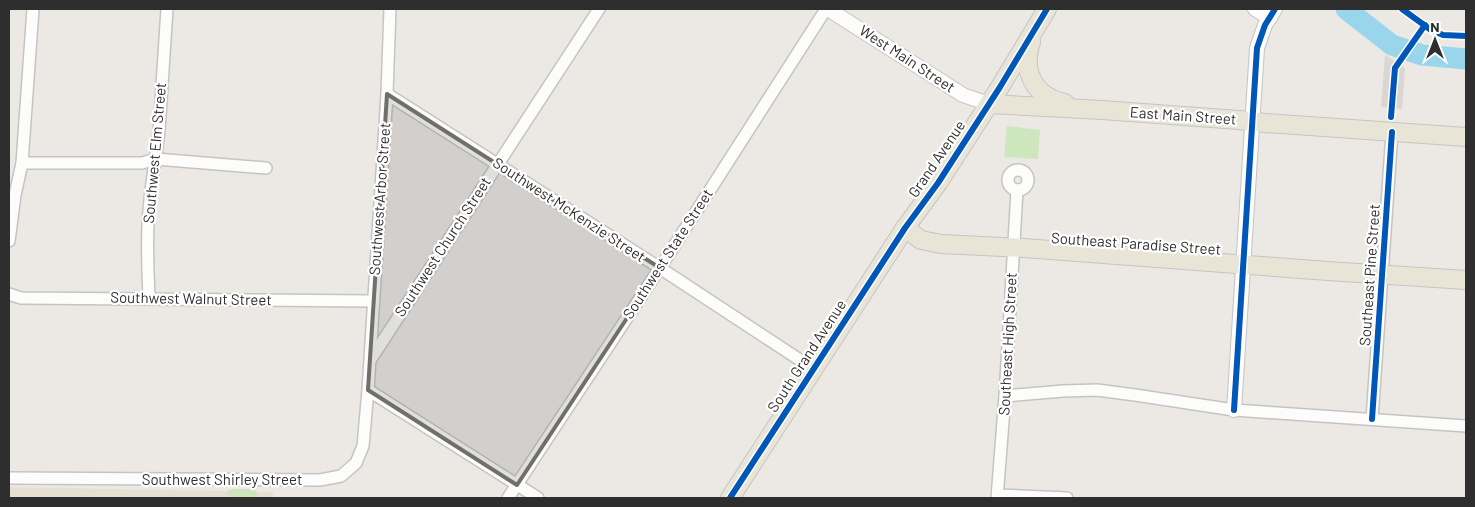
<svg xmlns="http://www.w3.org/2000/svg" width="1475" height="507" font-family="Barlow,sans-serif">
	<rect width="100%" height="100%" fill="#ece8e4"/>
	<polygon fill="#e6e0d3" points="9,487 273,492 273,498 9,498"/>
	<g fill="#cee6be">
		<polygon points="1007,126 1040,130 1038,159 1004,157"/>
		<polygon points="232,489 256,489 258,498 230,498 229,495 227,495 227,491"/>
	</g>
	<polygon fill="#dad6d2" points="1385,55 1405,68 1402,109 1381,107"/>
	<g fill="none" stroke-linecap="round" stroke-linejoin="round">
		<polyline stroke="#99d6ec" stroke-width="21" points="1346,9 1392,45 1422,55 1466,59"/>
		<defs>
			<g id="minor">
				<polyline points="387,94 660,268 800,360"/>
				<polyline points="22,163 142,163 156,159 266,168"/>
				<circle cx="1018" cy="180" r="10"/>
				<polyline points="9,241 15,195 22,163 33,9"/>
				<polyline points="9,294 21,298 373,301"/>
				<path d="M 149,298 C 148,269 146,240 149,210 C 151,184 156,158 159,131 C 162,90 164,49 167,9"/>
				<polyline points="371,359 599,9"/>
				<polyline points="368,390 538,498"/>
				<polyline points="1005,396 1063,391 1097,390 1135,395 1234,410 1466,426"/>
				<polyline points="1372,419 1392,132"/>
				<polyline points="9,478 320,480 341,476 356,463 363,446 368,390 387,94 390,9"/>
				<polyline points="998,495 1067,498"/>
				<polyline points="508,498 660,268 826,9"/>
				<polyline points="997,498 1005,396 1017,190"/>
			</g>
			<g id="tertiary">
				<polyline points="828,9 963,95 989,104"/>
				<polyline points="1255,9 1270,18"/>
				<polyline points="1234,410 1257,48 1265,25 1275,9"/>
			</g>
			<g id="primary">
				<path d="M 1031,42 C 1021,72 1035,97 1065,103"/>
				<polyline points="989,104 1102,110 1239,120 1265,123 1466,137"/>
				<polyline points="905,228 921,240 941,244 1024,248 1328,271 1466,280"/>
				<polyline points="730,498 905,228 938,183 1000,87 1047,9"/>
			</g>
		</defs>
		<use href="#minor" stroke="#c5c4c5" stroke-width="14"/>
		<use href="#tertiary" stroke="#c5c4c5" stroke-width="16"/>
		<use href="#primary" stroke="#c6c5c4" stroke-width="20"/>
		<use href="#minor" stroke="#fcfcfb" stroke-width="11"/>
		<use href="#tertiary" stroke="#fcfcfb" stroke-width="14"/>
		<use href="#primary" stroke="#e8e4d6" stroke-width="18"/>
		<defs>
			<g id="cycleway">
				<polyline points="1402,9 1431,30 1443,35 1466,36"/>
				<polyline points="1391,117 1395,68 1425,25"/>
				<polyline points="1234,410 1257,48 1265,25 1275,9"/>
				<polyline points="1372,419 1392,132"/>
				<polyline points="730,498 905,228 938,183 1000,87 1047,9"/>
			</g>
		</defs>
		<use href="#cycleway" stroke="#fff" stroke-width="9"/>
		<use href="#cycleway" stroke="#0057b8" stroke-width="6"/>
	</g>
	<path fill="#706f6e" fill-opacity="0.2" stroke="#706f6e" stroke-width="4" stroke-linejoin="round" d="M 387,94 L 660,268 L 517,485 L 368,390 Z"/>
	<g text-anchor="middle" stroke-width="4.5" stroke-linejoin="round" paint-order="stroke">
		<g font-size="15" fill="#2e2e2e" stroke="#fff">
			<text transform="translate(907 59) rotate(33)" y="5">West Main Street</text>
			<text transform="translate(1183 116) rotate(4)" y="5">East Main Street</text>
			<text transform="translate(155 153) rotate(-85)" y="5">Southwest Elm Street</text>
			<text transform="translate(937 159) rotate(-56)" y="5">Grand Avenue</text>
			<text transform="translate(380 199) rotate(-86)" y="5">Southwest Arbor Street</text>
			<text transform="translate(569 210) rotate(33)" y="5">Southwest McKenzie Street</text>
			<text transform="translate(1136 244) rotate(4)" y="5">Southeast Paradise Street</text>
			<text transform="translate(443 247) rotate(-57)" y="5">Southwest Church Street</text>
			<text transform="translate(668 254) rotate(-57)" y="5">Southwest State Street</text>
			<text transform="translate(1370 275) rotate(-86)" y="5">Southeast Pine Street</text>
			<text transform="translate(191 299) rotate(1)" y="5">Southwest Walnut Street</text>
			<text transform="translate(1008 344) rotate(-87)" y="5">Southeast High Street</text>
			<text transform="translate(807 356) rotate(-57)" y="5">South Grand Avenue</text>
			<text x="222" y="485">Southwest Shirley Street</text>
		</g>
	</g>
	<rect width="1475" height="507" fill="none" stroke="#2e2e2e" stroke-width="20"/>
	<g transform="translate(1435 40)" stroke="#ffffff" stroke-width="4" paint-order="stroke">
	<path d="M0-4L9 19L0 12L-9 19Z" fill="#2e2e2e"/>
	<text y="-8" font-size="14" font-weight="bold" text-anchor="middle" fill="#2e2e2e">N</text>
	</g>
</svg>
